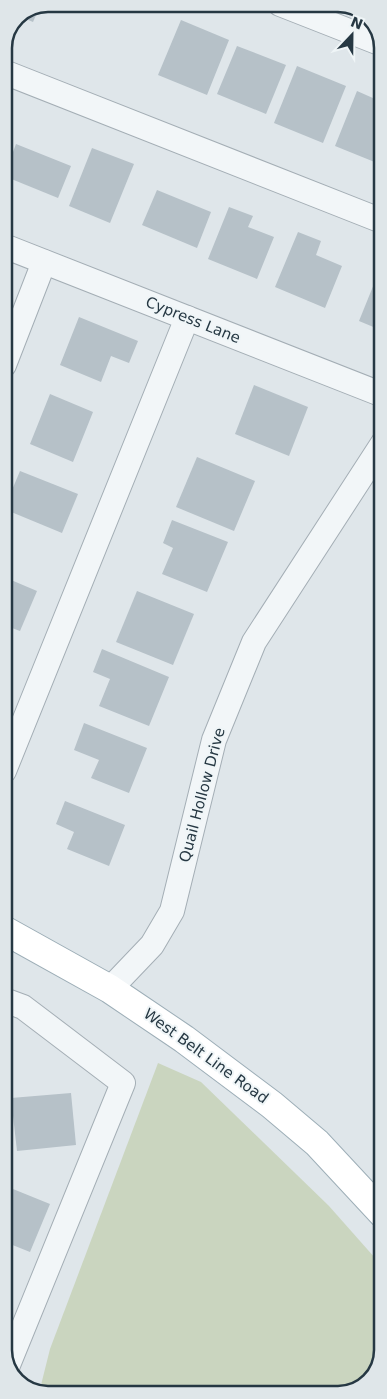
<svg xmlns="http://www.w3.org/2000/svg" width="387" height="1399" font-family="'DejaVu Sans',sans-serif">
	<rect width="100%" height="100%" fill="#dfe6ea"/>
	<polygon fill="#cad5bf" points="158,1063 201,1082 329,1206 383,1267 383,1351 372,1380 347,1394 43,1395 39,1393 50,1349"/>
	<g fill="#b6c1c8">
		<polygon points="39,8 33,22 19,16"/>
		<polygon points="181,20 229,40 207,95 158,75"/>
		<polygon points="237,46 286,65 266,114 217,94"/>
		<polygon points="297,66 346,86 323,143 274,123"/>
		<polygon points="357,91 382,102 382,165 335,146"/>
		<polygon points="16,144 71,166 58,198 4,176"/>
		<polygon points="92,148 134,164 110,223 69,206"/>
		<polygon points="157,190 211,212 197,248 142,225"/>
		<polygon points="229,207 253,216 248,227 274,237 257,279 208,259"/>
		<polygon points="298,232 321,241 316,255 342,266 325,308 275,287"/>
		<polygon points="382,264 383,331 359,321"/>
		<polygon points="79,317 138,341 129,363 111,356 101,382 60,365"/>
		<polygon points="254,385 308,407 289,456 235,434"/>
		<polygon points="50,394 93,412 73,462 30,444"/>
		<polygon points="197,457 255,481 234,531 176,507"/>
		<polygon points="20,471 78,494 62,533 4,509"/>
		<polygon points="172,520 228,542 207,592 162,574 173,548 163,543"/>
		<polygon points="4,577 37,591 20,631 4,625"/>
		<polygon points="137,591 194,614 173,665 116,642"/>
		<polygon points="102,649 169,677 149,726 99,706 110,679 93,672"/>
		<polygon points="84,723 147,748 129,793 91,778 99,760 74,750"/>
		<polygon points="65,801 125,825 109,866 67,849 74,832 56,824"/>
		<polygon points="71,1093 76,1145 17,1151 11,1098"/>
		<polygon points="8,1187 50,1204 30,1252 5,1242 5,1196"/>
	</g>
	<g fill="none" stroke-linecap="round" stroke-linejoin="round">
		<defs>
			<g id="minor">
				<polyline points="280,4 382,44"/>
				<polyline points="4,72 382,221"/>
				<polyline points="4,246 383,395"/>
				<polyline points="4,365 44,262"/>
				<polyline points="4,771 187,318"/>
				<polyline points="110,989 152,945 172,911 214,740 254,642 383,443"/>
				<polyline points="4,1000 23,1007 123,1083 8,1365"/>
			</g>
			<polyline id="major" points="4,930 110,989 184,1039 272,1105 317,1143 383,1214"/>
		</defs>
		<use href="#minor" stroke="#a4aeb5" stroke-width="26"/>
		<use href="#major" stroke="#9daeb7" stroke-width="30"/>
		<use href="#minor" stroke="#f2f6f8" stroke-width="24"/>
		<use href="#major" stroke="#fff" stroke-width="28"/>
	</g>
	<g text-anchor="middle" stroke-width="4" stroke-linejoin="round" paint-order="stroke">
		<g font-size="15" fill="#263843" stroke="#eff5f7">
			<text transform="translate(193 320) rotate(22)" y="5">Cypress Lane</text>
			<text transform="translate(202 795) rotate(-75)" y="5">Quail Hollow Drive</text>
			<text transform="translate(206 1056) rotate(36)" y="5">West Belt Line Road</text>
		</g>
	</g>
	<path d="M0 0H387V1399H0ZM48 12H338A36 36 0 0 1 374 48V1350A36 36 0 0 1 338 1386H48A36 36 0 0 1 12 1350V48A36 36 0 0 1 48 12Z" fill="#dfe6e9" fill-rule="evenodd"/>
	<path fill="none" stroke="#263843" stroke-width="2.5" d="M48 12H338A36 36 0 0 1 374 48V1350A36 36 0 0 1 338 1386H48A36 36 0 0 1 12 1350V48A36 36 0 0 1 48 12Z"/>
	<g transform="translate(352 35) rotate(22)" stroke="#eff5f7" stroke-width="4" paint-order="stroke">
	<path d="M0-4L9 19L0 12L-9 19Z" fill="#263843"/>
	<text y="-8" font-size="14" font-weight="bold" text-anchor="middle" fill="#263843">N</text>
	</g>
</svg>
